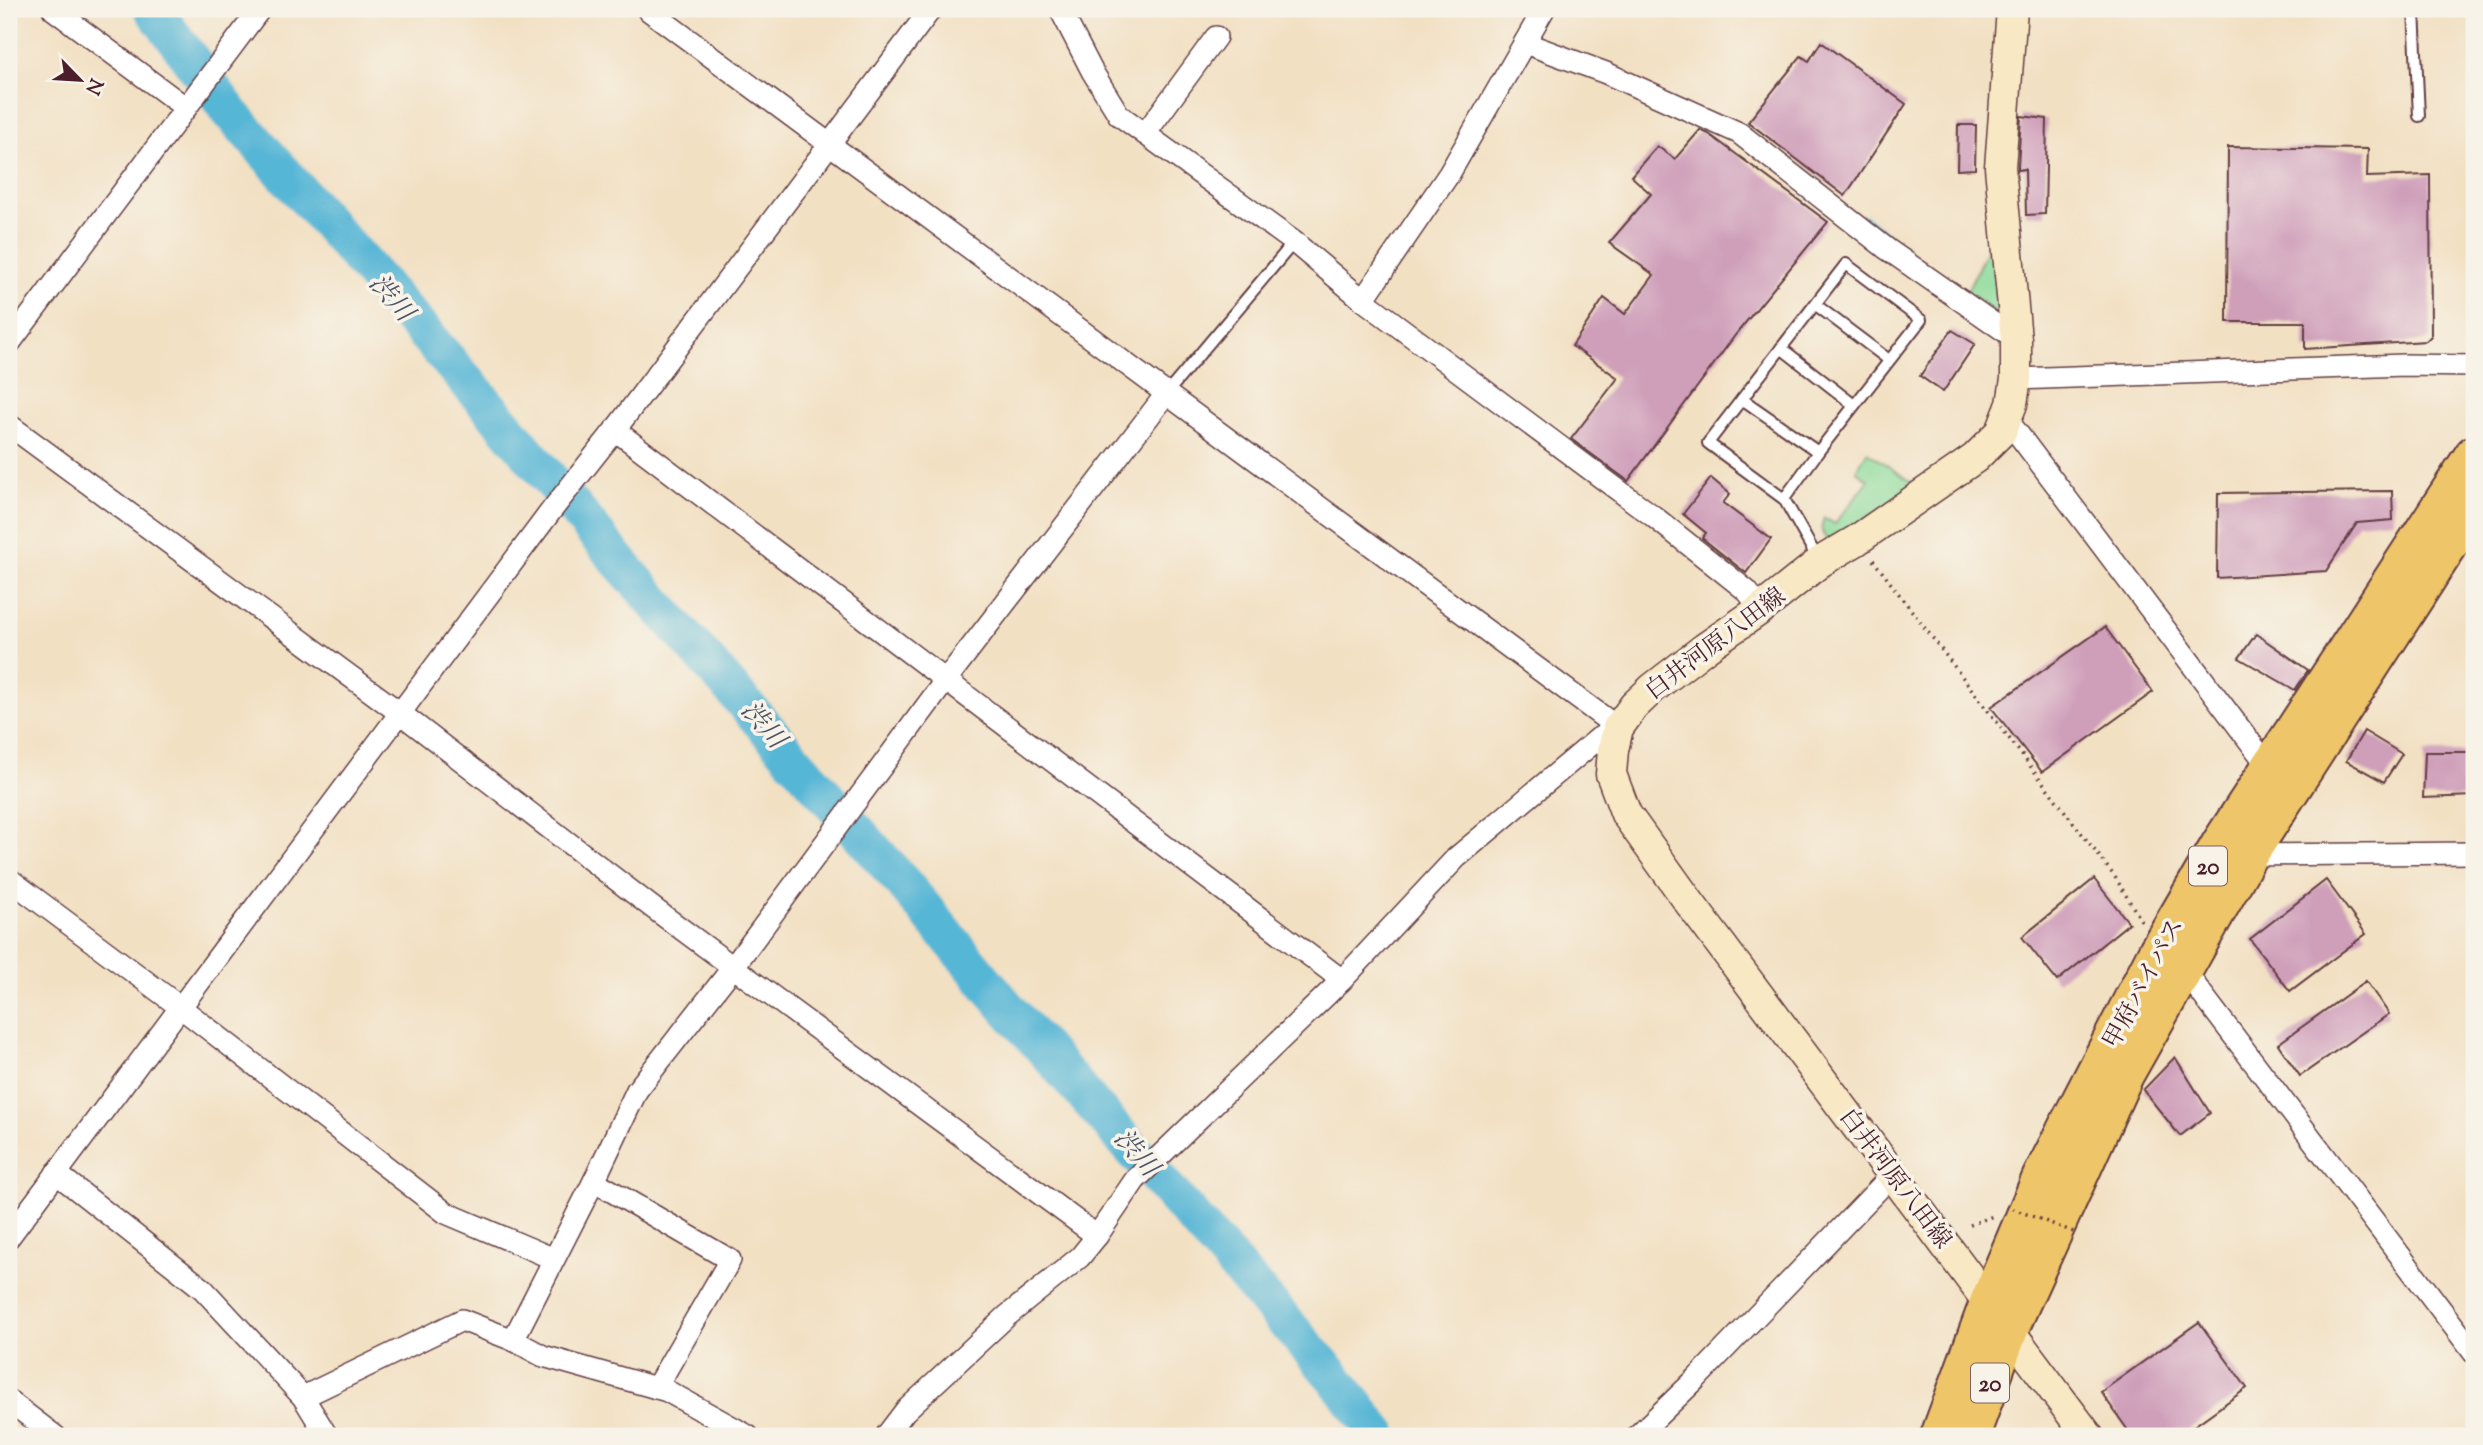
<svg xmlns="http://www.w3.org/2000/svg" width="2483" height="1445" font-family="'Sorts Mill Goudy','Noto Serif JP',serif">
	<rect width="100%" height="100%" fill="#f7f3e8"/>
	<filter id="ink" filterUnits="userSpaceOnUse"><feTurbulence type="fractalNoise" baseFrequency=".0143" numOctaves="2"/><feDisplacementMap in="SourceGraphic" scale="14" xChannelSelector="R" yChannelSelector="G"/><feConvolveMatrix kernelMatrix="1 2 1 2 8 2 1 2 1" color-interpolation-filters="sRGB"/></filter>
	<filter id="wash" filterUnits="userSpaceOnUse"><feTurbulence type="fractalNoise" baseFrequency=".00686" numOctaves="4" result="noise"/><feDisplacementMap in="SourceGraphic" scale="28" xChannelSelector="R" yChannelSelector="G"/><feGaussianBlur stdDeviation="1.57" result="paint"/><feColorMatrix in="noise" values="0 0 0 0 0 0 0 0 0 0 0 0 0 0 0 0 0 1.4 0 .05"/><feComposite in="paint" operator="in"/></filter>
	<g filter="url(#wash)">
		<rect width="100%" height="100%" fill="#f2e0c3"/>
		<g fill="#8bda99" stroke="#6a7c62" stroke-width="2">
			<polygon points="1991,241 2000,317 1967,291"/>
			<path d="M 1867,452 L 1918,486 L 1828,541 C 1821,533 1820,528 1824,518 L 1835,524 L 1869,480 L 1856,471 Z"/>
		</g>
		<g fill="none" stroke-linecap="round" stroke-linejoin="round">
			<polyline stroke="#56b6d5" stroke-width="6" points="1865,218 1906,250"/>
			<polyline stroke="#56b6d5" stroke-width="38" points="153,9 230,112 497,416 622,565 904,884 1009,1010 1333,1376 1380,1436"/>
		</g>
		<g id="blocks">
			<g fill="#cf9fba">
				<polygon points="1821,42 1906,104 1845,196 1748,122 1801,56 1809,61"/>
				<polygon points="2021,116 2047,119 2045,214 2026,215 2025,169 2018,170 2018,167"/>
				<polygon points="1958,125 1976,125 1975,169 1957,170"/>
				<polygon points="1700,130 1709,134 1828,222 1736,334 1628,481 1571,439 1618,378 1572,346 1604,298 1625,314 1654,275 1609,243 1651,194 1631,176 1657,146 1675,159"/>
				<polygon points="2228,147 2368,149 2367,177 2430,175 2431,336 2426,341 2305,349 2305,322 2227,322"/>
				<polygon points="1952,330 1975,344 1943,392 1920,376"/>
				<polygon points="1711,478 1730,494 1723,503 1771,539 1746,573 1702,538 1706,533 1683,514"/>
				<polygon points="2392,491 2393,520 2357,523 2326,571 2217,578 2218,493"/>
				<polygon points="2105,627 2153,692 2042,772 1991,707"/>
				<polygon points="2256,634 2308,670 2295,690 2239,658"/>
				<polygon points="2364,731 2402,754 2384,782 2346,761"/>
				<polygon points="2425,752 2474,752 2474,796 2423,798"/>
				<polygon points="2094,879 2129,923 2057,981 2022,937"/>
				<polygon points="2326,880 2366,934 2290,991 2250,939"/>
				<polygon points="2366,981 2389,1014 2300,1076 2278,1044"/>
				<polygon points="2175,1057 2210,1113 2180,1136 2143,1090"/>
				<polygon points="2199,1322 2247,1388 2180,1436 2132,1436 2101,1392"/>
			</g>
		</g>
	</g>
	<g filter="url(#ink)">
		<use href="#blocks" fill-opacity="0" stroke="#633c42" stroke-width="2"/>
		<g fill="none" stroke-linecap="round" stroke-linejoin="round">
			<defs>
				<g id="lane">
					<polyline points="2414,9 2419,116"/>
					<polyline points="1816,305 1889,360"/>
					<polyline points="1781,348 1854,405"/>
					<polyline points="1167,393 1294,242"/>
					<polyline points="1742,399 1818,452"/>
					<polyline points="1784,499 1818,452 1921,320 1846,264 1708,443 1784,499 1819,561"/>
				</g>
				<g id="street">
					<polyline points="53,9 186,108"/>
					<polyline points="647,9 1618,728 1599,738 1456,858 1342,980 1135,1180 1097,1236 1080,1257 1007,1316 905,1411 886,1436"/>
					<polyline points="1060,9 1092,71 1119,115 1294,242 1363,300 1653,516 1747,591 1761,609"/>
					<polyline points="1525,43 1606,73 1739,133 1887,249 2016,339"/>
					<polyline points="1145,134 1216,37"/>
					<polyline points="1363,300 1449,174 1544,9"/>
					<polyline points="9,344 260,9"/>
					<polyline points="2016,379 2404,365 2474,366"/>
					<polyline points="2006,418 2269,767"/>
					<polyline points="9,425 400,713 653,908 1097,1236"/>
					<polyline points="615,430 1342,980"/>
					<polyline points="2248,855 2474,853"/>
					<polyline points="9,879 180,1007 446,1213 554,1259"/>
					<polyline points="2183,969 2474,1353"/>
					<polyline points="56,1173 203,1289 303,1397 327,1436"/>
					<polyline points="594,1181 730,1260 656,1388"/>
					<polyline points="9,1237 551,511 615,430 931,9"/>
					<polyline points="513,1340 594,1181 637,1090 734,966 945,681 1167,393"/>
					<polyline points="303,1397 462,1320 513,1340 543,1356 667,1391 748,1436"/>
					<polyline points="9,1401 55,1436"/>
					<polyline points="1637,1436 1696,1379 1893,1174"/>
				</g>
				<polyline id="secondary" points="2012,9 2000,167 2016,339 2016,379 2012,404 2001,432 1975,458 1857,540 1820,562 1761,609 1705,648 1653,688 1634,706 1618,728 1613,750 1611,774 1626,814 1689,902 2088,1436"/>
				<g id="highway">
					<polyline points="1940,1436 1989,1303 2042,1177 2158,951 2222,842 2474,455"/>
					<polyline points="1970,1436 2009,1329 2124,1075 2248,855 2474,505"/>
				</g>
			</defs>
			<use href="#lane" stroke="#633c42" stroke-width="14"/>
			<use href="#street" stroke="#633c42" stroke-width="24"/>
			<use href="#secondary" stroke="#633c42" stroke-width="33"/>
			<use href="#highway" stroke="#633c42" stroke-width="42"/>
			<g stroke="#633c42" stroke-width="3.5" stroke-dasharray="2 5" stroke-linecap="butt">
				<polyline points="1873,560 2115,877 2142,922"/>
				<polyline points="1970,1225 1993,1216"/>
			</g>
			<use href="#lane" stroke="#fff" stroke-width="10"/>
			<use href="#street" stroke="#fff" stroke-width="21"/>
			<use href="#secondary" stroke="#f8e8c3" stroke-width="30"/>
			<use href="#highway" stroke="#eec569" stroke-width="38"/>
			<polyline stroke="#633c42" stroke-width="3.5" stroke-dasharray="2 5" stroke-linecap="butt" points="2006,1206 2076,1233"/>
		</g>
	</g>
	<g text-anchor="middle" stroke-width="7" stroke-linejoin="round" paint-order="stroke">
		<g fill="#f7f3e8" stroke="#7e5f64" stroke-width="2">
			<rect x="2189" y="846.5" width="38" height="39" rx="5"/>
			<rect x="1971" y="1363.5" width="38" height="39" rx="5"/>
		</g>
		<g font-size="23" font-weight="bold" fill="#4a1f2b">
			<text x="2208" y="874">20</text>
			<text x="1990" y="1391">20</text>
		</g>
		<g font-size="24" fill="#4a1f2b" stroke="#f7f3e8">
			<text transform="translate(1715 643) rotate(-37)" y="8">白井河原八田線</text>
			<text transform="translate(2143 983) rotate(-62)" y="8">甲府バイパス</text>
			<text transform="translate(1896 1178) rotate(53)" y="8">白井河原八田線</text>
		</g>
		<g font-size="26" font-style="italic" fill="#4e5466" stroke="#f7f3e8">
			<text transform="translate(392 297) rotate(49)" y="9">渋川</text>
			<text transform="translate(764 724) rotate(49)" y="9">渋川</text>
			<text transform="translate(1137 1152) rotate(49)" y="9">渋川</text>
		</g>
	</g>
	<rect width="2483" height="1445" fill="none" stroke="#f7f3e8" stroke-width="35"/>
	<g transform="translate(80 80) rotate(115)" stroke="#f7f3e8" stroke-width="5" paint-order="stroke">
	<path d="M0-5L12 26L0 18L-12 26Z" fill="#4a1f2b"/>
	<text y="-10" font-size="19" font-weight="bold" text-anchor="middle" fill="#4a1f2b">N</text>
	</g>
</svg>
